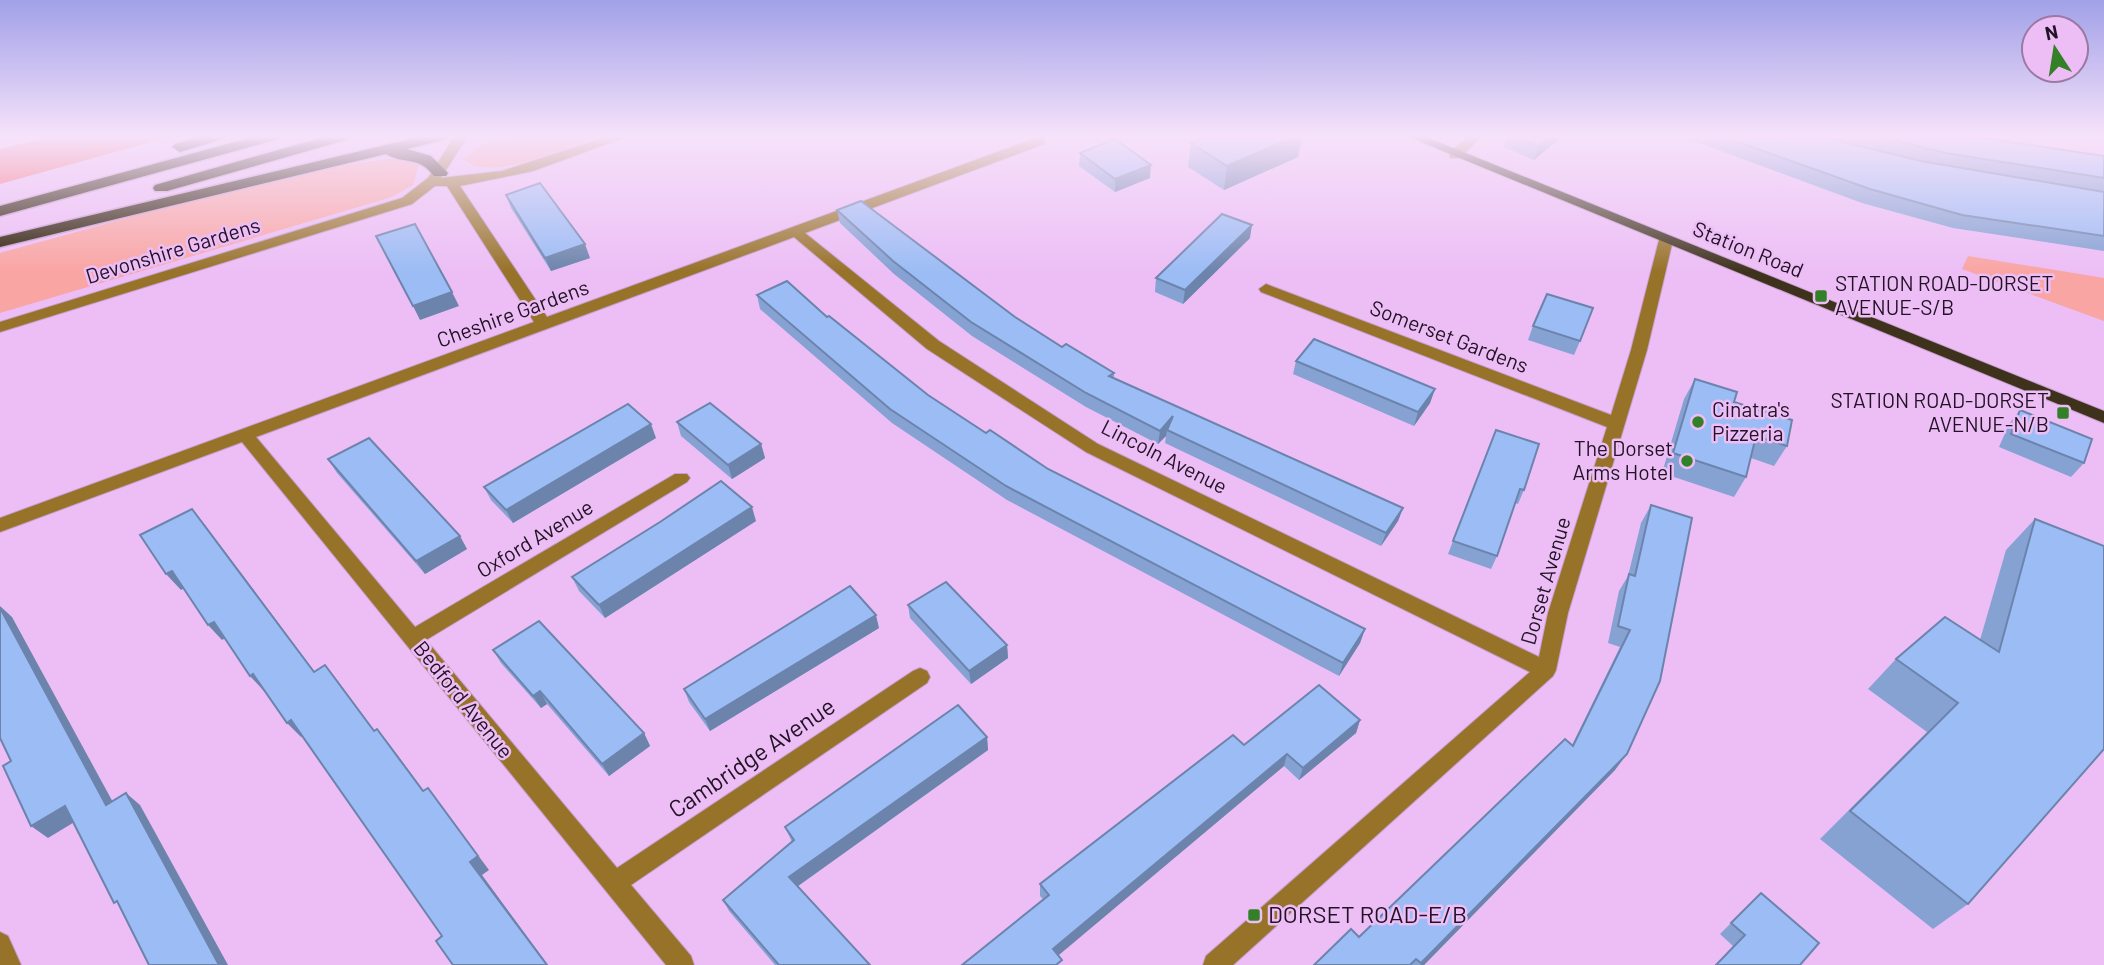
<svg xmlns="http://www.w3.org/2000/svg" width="2104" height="965" font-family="Barlow,sans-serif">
	<rect width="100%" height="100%" fill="#ecbef5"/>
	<g fill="#f9a5a3">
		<path d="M 500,137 L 602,137 C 572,146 488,184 463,159 L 482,145 Z"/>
		<path d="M 395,158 L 419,164 L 413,185 L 392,197 L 0,313 L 0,253 C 130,218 261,176 395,158 Z"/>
		<polygon points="1968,256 2104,278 2104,321 1962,269"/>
	</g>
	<polygon fill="#f57073" points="50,137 169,137 0,184 0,149"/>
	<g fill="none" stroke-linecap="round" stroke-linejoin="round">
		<defs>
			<g id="minor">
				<polygon points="454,137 467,137 441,178 502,171 607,137 626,137 533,171 460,186 547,317 1036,138 1044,138 1044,144 805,233 939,341 1098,444 1539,657 1548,613 1607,427 1261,292 1259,289 1266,284 1271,286 1611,415 1631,350 1659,240 1661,237 1671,237 1673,240 1647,350 1568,613 1556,670 1553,676 1233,965 1203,965 1206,956 1530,672 1086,452 927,349 794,237 256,437 415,627 675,474 687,474 690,478 687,482 426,640 617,868 913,671 920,668 927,671 930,677 927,683 631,885 691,956 694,965 666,965 242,442 0,532 0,518 534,322 447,186 435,186 412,204 0,332 0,322 402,198 428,178"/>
				<polygon points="1468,137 1481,137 1460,158 1450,158 1450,152"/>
				<polygon points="0,932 8,936 21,965 0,965"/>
			</g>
			<polygon id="major" points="1409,137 1426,137 2104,411 2104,423"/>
			<g id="highway">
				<polygon points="198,137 222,137 219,140 180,152 172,147 175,144"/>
				<polygon points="253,137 278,137 275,140 0,216 0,206"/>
				<polygon points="324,137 349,137 346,140 167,191 155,191 153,188 155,185"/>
				<path d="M 419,137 L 446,137 L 443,140 L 407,149 L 431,156 L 448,173 L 446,176 L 434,176 C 418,155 404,165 386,154 L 0,247 L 0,237 Z"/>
			</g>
		</defs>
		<use href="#minor" stroke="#c89fd0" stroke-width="2"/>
		<use href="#major" stroke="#c89fd0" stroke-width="2"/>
		<use href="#highway" stroke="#c89fd0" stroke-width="3"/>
		<use href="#minor" fill="#977229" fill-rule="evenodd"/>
		<use href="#major" fill="#3e321d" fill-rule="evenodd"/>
		<use href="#highway" fill="#281a02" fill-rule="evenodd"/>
	</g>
	<g fill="#85a2d3">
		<polygon points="1204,137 1302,137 1298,157 1224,190 1188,167 1191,143"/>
		<polygon points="1507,137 1562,137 1534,160 1504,147"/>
		<polygon points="1683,137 1977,137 2104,156 2104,251 1953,228 1862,203"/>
		<polygon points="1080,153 1150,178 1115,192 1079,166"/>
		<polygon points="506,195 590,258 551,271 511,208"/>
		<polygon points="837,210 1062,347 1114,373 1114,378 1403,508 1398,521 1381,546 1165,443 1166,436 1158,444 1086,407 972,336 894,274 840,223"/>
		<polygon points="1250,238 1183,304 1155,292 1156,278"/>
		<polygon points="757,295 827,317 928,395 986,433 1048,469 1365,629 1360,643 1339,676 1007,500 892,423 760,309"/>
		<polygon points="1533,326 1580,341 1574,355 1528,340"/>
		<polygon points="1296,361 1435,389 1430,403 1414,426 1293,374"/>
		<polygon points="1695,379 1734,402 1787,446 1774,466 1751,458 1746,477 1734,497 1662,473 1684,399"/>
		<polygon points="2020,410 2084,463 2071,477 1999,447 2009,424"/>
		<polygon points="677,422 761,444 765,458 732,479 681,436"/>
		<polygon points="1496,430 1524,490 1518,504 1515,503 1497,556 1491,569 1448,554"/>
		<polygon points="656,438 513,523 491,500 484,487"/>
		<polygon points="328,459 467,549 425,574 337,473"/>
		<polygon points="1651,505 1615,770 1424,965 1314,965 1359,937 1572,745 1620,647 1608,643 1619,591 1628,576 1641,523"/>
		<polygon points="2035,519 1968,904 1933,929 1820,839 1927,732 1868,689 1896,659 1980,640 2006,550"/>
		<polygon points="756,521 605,618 579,591 572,577"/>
		<polygon points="908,605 1007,645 1008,658 971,684 910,618"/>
		<polygon points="879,628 710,731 689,702 684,689"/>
		<polygon points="493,650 644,733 650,746 609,776 547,704 541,708 501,663"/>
		<polygon points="1360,720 1356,733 1299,780 1284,766 1058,955 962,965 1043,899 1040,896 1040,884 1244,745"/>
		<polygon points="987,737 988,750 797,886 870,965 775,965 729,911 723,900 792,842 785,827"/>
		<polygon points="1761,893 1800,965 1715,965 1733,946 1720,934"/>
	</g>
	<g fill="#6c84ac">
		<polygon points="1293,137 1302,137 1298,157 1224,190 1227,166"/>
		<polygon points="1551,137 1562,137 1534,160 1539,146"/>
		<polygon points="1151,165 1150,178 1115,192 1115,179"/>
		<polygon points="1252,225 1250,238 1183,304 1185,290"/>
		<polygon points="585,244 590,258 551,271 545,258"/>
		<polygon points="452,292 459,306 420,320 413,306"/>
		<polygon points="1435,389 1430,403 1414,426 1418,412"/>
		<polygon points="1173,416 1167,430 1166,436 1158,444 1160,431"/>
		<polygon points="651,424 656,438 513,523 506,510"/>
		<polygon points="761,444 765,458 732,479 728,465"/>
		<polygon points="752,507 756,521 605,618 599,605"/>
		<polygon points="1403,508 1398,521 1381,546 1386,533"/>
		<polygon points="192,509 205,525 326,687 314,672"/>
		<polygon points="460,536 467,549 425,574 416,561"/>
		<polygon points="172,571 186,587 181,590 166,574"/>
		<polygon points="0,606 12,617 121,817 106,805 0,608"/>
		<polygon points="876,615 879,628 710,731 705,719"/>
		<polygon points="214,622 227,637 222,640 208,625"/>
		<polygon points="1365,629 1360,643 1339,676 1343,663"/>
		<polygon points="1007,645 1008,658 971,684 969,671"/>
		<polygon points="325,665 337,680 386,746 374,731"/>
		<polygon points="253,674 267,689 264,691 250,676"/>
		<polygon points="540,691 547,704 541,708 533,696"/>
		<polygon points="291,720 304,735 301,737 287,723"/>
		<polygon points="1360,720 1356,733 1299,780 1303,768"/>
		<polygon points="377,729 389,744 435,806 423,791"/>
		<polygon points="644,733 650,746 609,776 602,764"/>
		<polygon points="987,737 988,750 794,889 789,877"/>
		<polygon points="1287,754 1284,766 1053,960 1053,949"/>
		<polygon points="1627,754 1615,770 1424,965 1420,965"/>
		<polygon points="428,788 489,870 482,875 548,965 547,965 470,862"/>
		<polygon points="126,793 140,805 228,965 219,965"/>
		<polygon points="65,806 81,818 48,838 31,826"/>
	</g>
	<g fill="#9bbcf5" stroke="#6c84ac" stroke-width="2">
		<polygon points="1204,137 1293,137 1227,166 1191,143"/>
		<polygon points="1515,137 1551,137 1539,146"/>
		<polygon points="1724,137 1829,137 1839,141 1921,161 2104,192 2104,236 1962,215 1870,189"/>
		<polygon points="1881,137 1977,137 2104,156 2104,178 1946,153"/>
		<polygon points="1115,139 1151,165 1115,179 1080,153"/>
		<polygon points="540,183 585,244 545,258 506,195"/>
		<polygon points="861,201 1015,317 1062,347 1066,344 1114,373 1109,376 1403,508 1386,533 1167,430 1173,416 1160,431 1086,393 971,322 893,261 837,210"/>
		<polygon points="1222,214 1252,225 1185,290 1156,278"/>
		<polygon points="415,224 452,292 413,306 376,236"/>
		<polygon points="787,281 827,317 829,316 928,395 986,433 990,430 1048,469 1365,629 1343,663 1006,486 890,409 757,295"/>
		<polygon points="1547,294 1593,308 1580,341 1533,326"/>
		<polygon points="1314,339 1435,389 1418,412 1296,361"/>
		<polygon points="1695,379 1737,392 1734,402 1792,420 1787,446 1756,436 1746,477 1673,453"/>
		<polygon points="710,403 761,444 728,465 677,422"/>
		<polygon points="628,404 651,424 506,510 484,487"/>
		<polygon points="2020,410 2092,439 2084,463 2011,434"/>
		<polygon points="1496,430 1539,444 1524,490 1520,489 1497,556 1453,541"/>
		<polygon points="369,438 460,536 416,561 328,459"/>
		<polygon points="721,481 752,507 599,605 572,577 660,522"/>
		<polygon points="1651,505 1692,518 1660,681 1627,754 1421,963 1416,959 1410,965 1314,965 1351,929 1359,937 1565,739 1573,746 1630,630 1618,626 1629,574 1635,576"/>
		<polygon points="192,509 314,672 325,665 374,731 377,729 423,791 428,788 478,856 470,862 547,965 453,965 436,941 442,936 291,720 287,723 253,674 250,676 214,622 208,625 172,571 166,574 140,535"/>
		<polygon points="2035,519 2104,546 2104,749 1968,904 1850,811 1958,703 1896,659 1945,617 1999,652"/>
		<polygon points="946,582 1007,645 969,671 908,605"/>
		<polygon points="850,586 876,615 705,719 684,689"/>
		<polygon points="0,608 106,805 126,793 219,965 149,965 117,901 114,903 65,806 31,826 3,766 11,761 0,738"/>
		<polygon points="539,621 644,733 602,764 540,691 533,696 493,650"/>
		<polygon points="1319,685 1360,720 1303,768 1287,754 1053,949 1062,960 1056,965 962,965 1049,895 1040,884 1233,735 1244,745"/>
		<polygon points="958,705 987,737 789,877 870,965 779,965 723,900 794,840 785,827"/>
		<polygon points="1761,893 1819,943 1800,965 1716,965 1745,935 1731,923"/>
	</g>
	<linearGradient id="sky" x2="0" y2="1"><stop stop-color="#a1a1e8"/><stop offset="0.5" stop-color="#f6e2fa"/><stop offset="1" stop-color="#f6e2fa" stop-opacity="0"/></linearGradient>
	<rect width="2104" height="272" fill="url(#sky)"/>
	<g fill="#348028" stroke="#ecbef5" stroke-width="2.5">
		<rect x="1814" y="289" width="14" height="14" rx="3.5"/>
		<rect x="2056" y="406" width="14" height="14" rx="3.5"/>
		<circle cx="1698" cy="422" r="7"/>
		<circle cx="1687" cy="461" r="7"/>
		<rect x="1247" y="908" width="14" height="14" rx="3.5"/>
	</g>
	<g text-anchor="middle" stroke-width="5" stroke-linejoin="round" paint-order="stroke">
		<g font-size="21" fill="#221225" stroke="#ecbef5">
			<text transform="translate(1748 250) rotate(22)" y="7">Station Road</text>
			<text transform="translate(173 251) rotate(-17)" y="7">Devonshire Gardens</text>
			<text transform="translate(513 314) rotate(-20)" y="7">Cheshire Gardens</text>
			<text transform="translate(1449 337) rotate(21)" y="7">Somerset Gardens</text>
			<text transform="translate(1164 457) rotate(27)" y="7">Lincoln Avenue</text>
			<text transform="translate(535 539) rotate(-31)" y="7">Oxford Avenue</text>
			<text transform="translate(1546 581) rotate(-74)" y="7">Dorset Avenue</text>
			<text transform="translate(463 700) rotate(51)" y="7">Bedford Avenue</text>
		</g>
		<g font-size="21" fill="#221225" stroke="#ecbef5" text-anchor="start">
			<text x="1835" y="291">STATION ROAD-DORSET<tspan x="1835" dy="24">AVENUE-S/B</tspan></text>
			<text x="2049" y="408" text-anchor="end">STATION ROAD-DORSET<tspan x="2049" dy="24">AVENUE-N/B</tspan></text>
			<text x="1712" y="417">Cinatra's<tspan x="1712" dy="24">Pizzeria</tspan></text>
			<text x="1673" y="456" text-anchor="end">The Dorset<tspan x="1673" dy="24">Arms Hotel</tspan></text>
		</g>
		<g font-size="24" fill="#221225" stroke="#ecbef5">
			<text transform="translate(752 758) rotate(-34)" y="8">Cambridge Avenue</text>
		</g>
		<g font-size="24" fill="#221225" stroke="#ecbef5" text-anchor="start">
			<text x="1268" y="923">DORSET ROAD-E/B</text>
		</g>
	</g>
	<g transform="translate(2055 49) rotate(348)"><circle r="33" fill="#ecbef5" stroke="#9b79a2" stroke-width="2"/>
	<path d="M0-5L12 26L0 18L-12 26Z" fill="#348028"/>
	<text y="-10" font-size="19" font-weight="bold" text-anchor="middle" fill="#221225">N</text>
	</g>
</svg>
